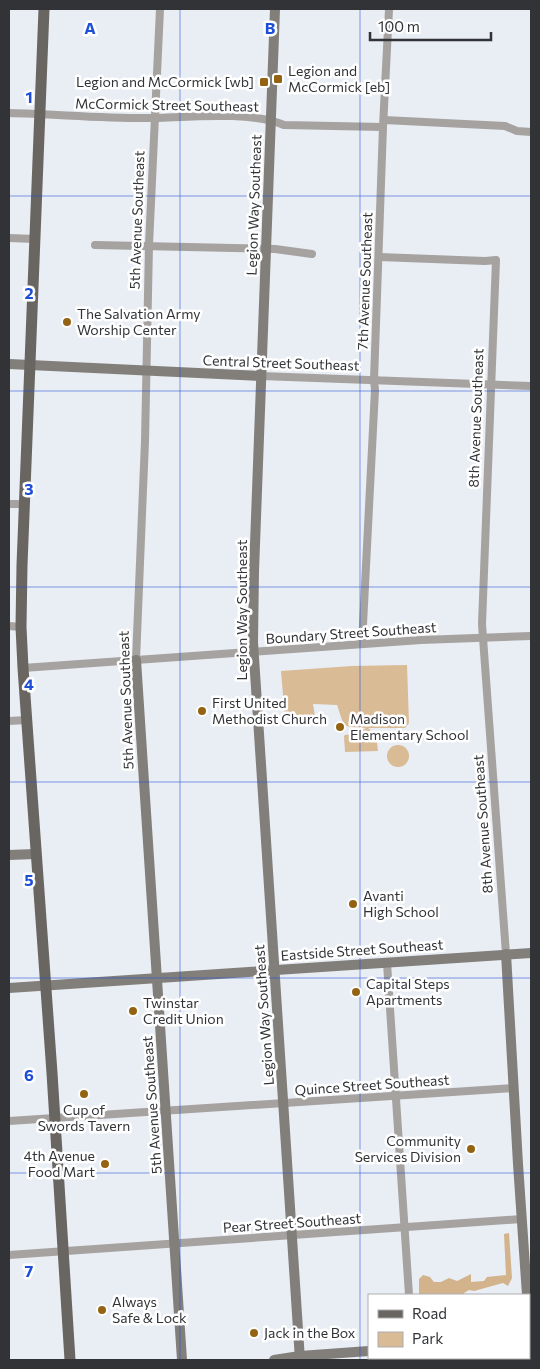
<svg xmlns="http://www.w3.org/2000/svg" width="540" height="1369" font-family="Commissioner,sans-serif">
	<rect width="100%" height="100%" fill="#e9edf4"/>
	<g fill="#d9bb95">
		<path d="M 407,665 L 409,723 L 405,728 L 368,728 L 376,734 L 378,751 L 345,752 L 344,736 L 345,735 L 358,733 L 366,728 C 341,727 345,728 337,705 L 313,704 L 315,716 L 285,718 L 281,671 L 352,666 Z"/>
		<circle cx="398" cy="756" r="11"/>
	</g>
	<polygon fill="#d3b38b" points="509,1233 512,1278 508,1286 503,1283 474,1291 469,1290 464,1293 464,1295 419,1295 419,1279 423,1275 430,1277 434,1282 441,1282 449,1278 457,1281 471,1274 471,1282 484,1281 487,1277 506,1275 504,1234"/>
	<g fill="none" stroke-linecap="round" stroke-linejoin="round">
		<g stroke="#a5a2a0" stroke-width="8">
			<path d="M 9,113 C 57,114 106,119 155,118 C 189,117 253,111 284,125 L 383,127"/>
			<polyline points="384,120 505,126 517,131 531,132"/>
			<polyline points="9,238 35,239"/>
			<polyline points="95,245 275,249 312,254"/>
			<polyline points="379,257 485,261 496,260 482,624 506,954"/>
			<polyline points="261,376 531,386"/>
			<polyline points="9,504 25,504"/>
			<polyline points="9,626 21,627"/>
			<polyline points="362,644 375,390 374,380 383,127 389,9"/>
			<polyline points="136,660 145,441 149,245 160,9"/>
			<polyline points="23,668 421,640 531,636"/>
			<polyline points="9,721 26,720"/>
			<polyline points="387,963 409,1295"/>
			<polyline points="9,1121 513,1088"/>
			<polyline points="9,1255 522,1219"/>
		</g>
		<g stroke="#827f7b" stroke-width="10">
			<polyline points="275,9 254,571 253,642 300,1360"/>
			<polyline points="9,364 261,376"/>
			<polyline points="136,660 182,1360"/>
			<polyline points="9,855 35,854"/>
			<polyline points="506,954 518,1164 527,1295"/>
			<polyline points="9,988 531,953"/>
			<polyline points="529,1315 531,1360"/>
			<polyline points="274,1360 300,1356 369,1351"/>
			<polyline points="425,1360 469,1358"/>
		</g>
		<polyline stroke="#696560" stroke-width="11" points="44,9 22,565 21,627 23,668 52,1073 70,1360"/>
	</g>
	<path fill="none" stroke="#1d4ed8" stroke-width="1" stroke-opacity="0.55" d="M 180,9 L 180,1360M 360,9 L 360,1360M 9,196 L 531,196M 9,391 L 531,391M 9,587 L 531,587M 9,782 L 531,782M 9,978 L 531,978M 9,1173 L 531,1173"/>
	<g fill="#936312" stroke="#fff" stroke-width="2">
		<rect x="273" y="74" width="10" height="10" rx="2.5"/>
		<rect x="259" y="77" width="10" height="10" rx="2.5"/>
		<circle cx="67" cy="322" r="5"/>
		<circle cx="202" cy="711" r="5"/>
		<circle cx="340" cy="727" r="5"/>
		<circle cx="353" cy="904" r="5"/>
		<circle cx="356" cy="992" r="5"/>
		<circle cx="133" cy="1011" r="5"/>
		<circle cx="84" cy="1094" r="5"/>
		<circle cx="471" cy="1149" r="5"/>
		<circle cx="105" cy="1164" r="5"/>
		<circle cx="102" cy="1310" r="5"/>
		<circle cx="254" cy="1333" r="5"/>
	</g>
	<g text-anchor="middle" stroke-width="5" stroke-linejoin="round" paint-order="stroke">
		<g font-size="14" fill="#313336" stroke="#fff" text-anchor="start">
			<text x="288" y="76">Legion and<tspan x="288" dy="16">McCormick [eb]</tspan></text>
			<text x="254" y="87" text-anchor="end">Legion and McCormick [wb]</text>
			<text x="77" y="319">The Salvation Army<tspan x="77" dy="16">Worship Center</tspan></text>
			<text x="212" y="708">First United<tspan x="212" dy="16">Methodist Church</tspan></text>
			<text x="350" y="724">Madison<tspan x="350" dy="16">Elementary School</tspan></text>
			<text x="363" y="901">Avanti<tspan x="363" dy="16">High School</tspan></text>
			<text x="366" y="989">Capital Steps<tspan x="366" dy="16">Apartments</tspan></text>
			<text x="143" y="1008">Twinstar<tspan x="143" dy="16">Credit Union</tspan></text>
			<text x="84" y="1115" text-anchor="middle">Cup of<tspan x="84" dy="16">Swords Tavern</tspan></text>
			<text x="461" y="1146" text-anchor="end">Community<tspan x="461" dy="16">Services Division</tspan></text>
			<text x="95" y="1161" text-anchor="end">4th Avenue<tspan x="95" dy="16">Food Mart</tspan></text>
			<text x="112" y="1307">Always<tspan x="112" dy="16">Safe &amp; Lock</tspan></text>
			<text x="264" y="1338">Jack in the Box</text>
		</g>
		<g font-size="14" fill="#313336" stroke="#fff">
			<text transform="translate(167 105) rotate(1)" y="5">McCormick Street Southeast</text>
			<text transform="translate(254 205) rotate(-88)" y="5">Legion Way Southeast</text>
			<text transform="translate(137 220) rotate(-88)" y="5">5th Avenue Southeast</text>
			<text transform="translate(365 281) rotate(-88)" y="5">7th Avenue Southeast</text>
			<text transform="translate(281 363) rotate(2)" y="5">Central Street Southeast</text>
			<text transform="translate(476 418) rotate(-88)" y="5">8th Avenue Southeast</text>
			<text transform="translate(242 610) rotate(-90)" y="5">Legion Way Southeast</text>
			<text transform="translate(351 633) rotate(-4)" y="5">Boundary Street Southeast</text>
			<text transform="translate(126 700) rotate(-92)" y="5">5th Avenue Southeast</text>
			<text transform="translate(483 824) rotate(-94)" y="5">8th Avenue Southeast</text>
			<text transform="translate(362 950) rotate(-4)" y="5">Eastside Street Southeast</text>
			<text transform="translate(264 1015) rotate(-94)" y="5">Legion Way Southeast</text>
			<text transform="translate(372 1085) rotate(-4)" y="5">Quince Street Southeast</text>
			<text transform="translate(152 1105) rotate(-94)" y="5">5th Avenue Southeast</text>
			<text transform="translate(292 1223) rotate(-4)" y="5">Pear Street Southeast</text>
		</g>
	</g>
	<g font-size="16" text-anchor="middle" font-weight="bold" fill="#1d4ed8" stroke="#fff" stroke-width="5" stroke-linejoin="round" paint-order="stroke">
		<text x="90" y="34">A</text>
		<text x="270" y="34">B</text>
		<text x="29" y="103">1</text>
		<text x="29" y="299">2</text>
		<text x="29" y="495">3</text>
		<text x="29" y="690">4</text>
		<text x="29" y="886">5</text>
		<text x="29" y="1081">6</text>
		<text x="29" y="1277">7</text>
	</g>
	<rect width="540" height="1369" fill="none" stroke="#313336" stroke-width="20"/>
	<rect x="368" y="1294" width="162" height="65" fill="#ffffff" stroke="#adadaf"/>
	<rect x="378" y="1310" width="25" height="8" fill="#696560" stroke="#adadaf"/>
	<text x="412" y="1319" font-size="15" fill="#313336">Road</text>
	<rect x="378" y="1332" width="25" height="15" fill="#d9bb95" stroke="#adadaf"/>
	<text x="412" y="1344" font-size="15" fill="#313336">Park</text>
	<path d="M370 32v8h121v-8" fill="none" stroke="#313336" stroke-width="2.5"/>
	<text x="378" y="32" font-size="15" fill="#313336" stroke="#ffffff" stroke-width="4" paint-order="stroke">100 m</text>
</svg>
